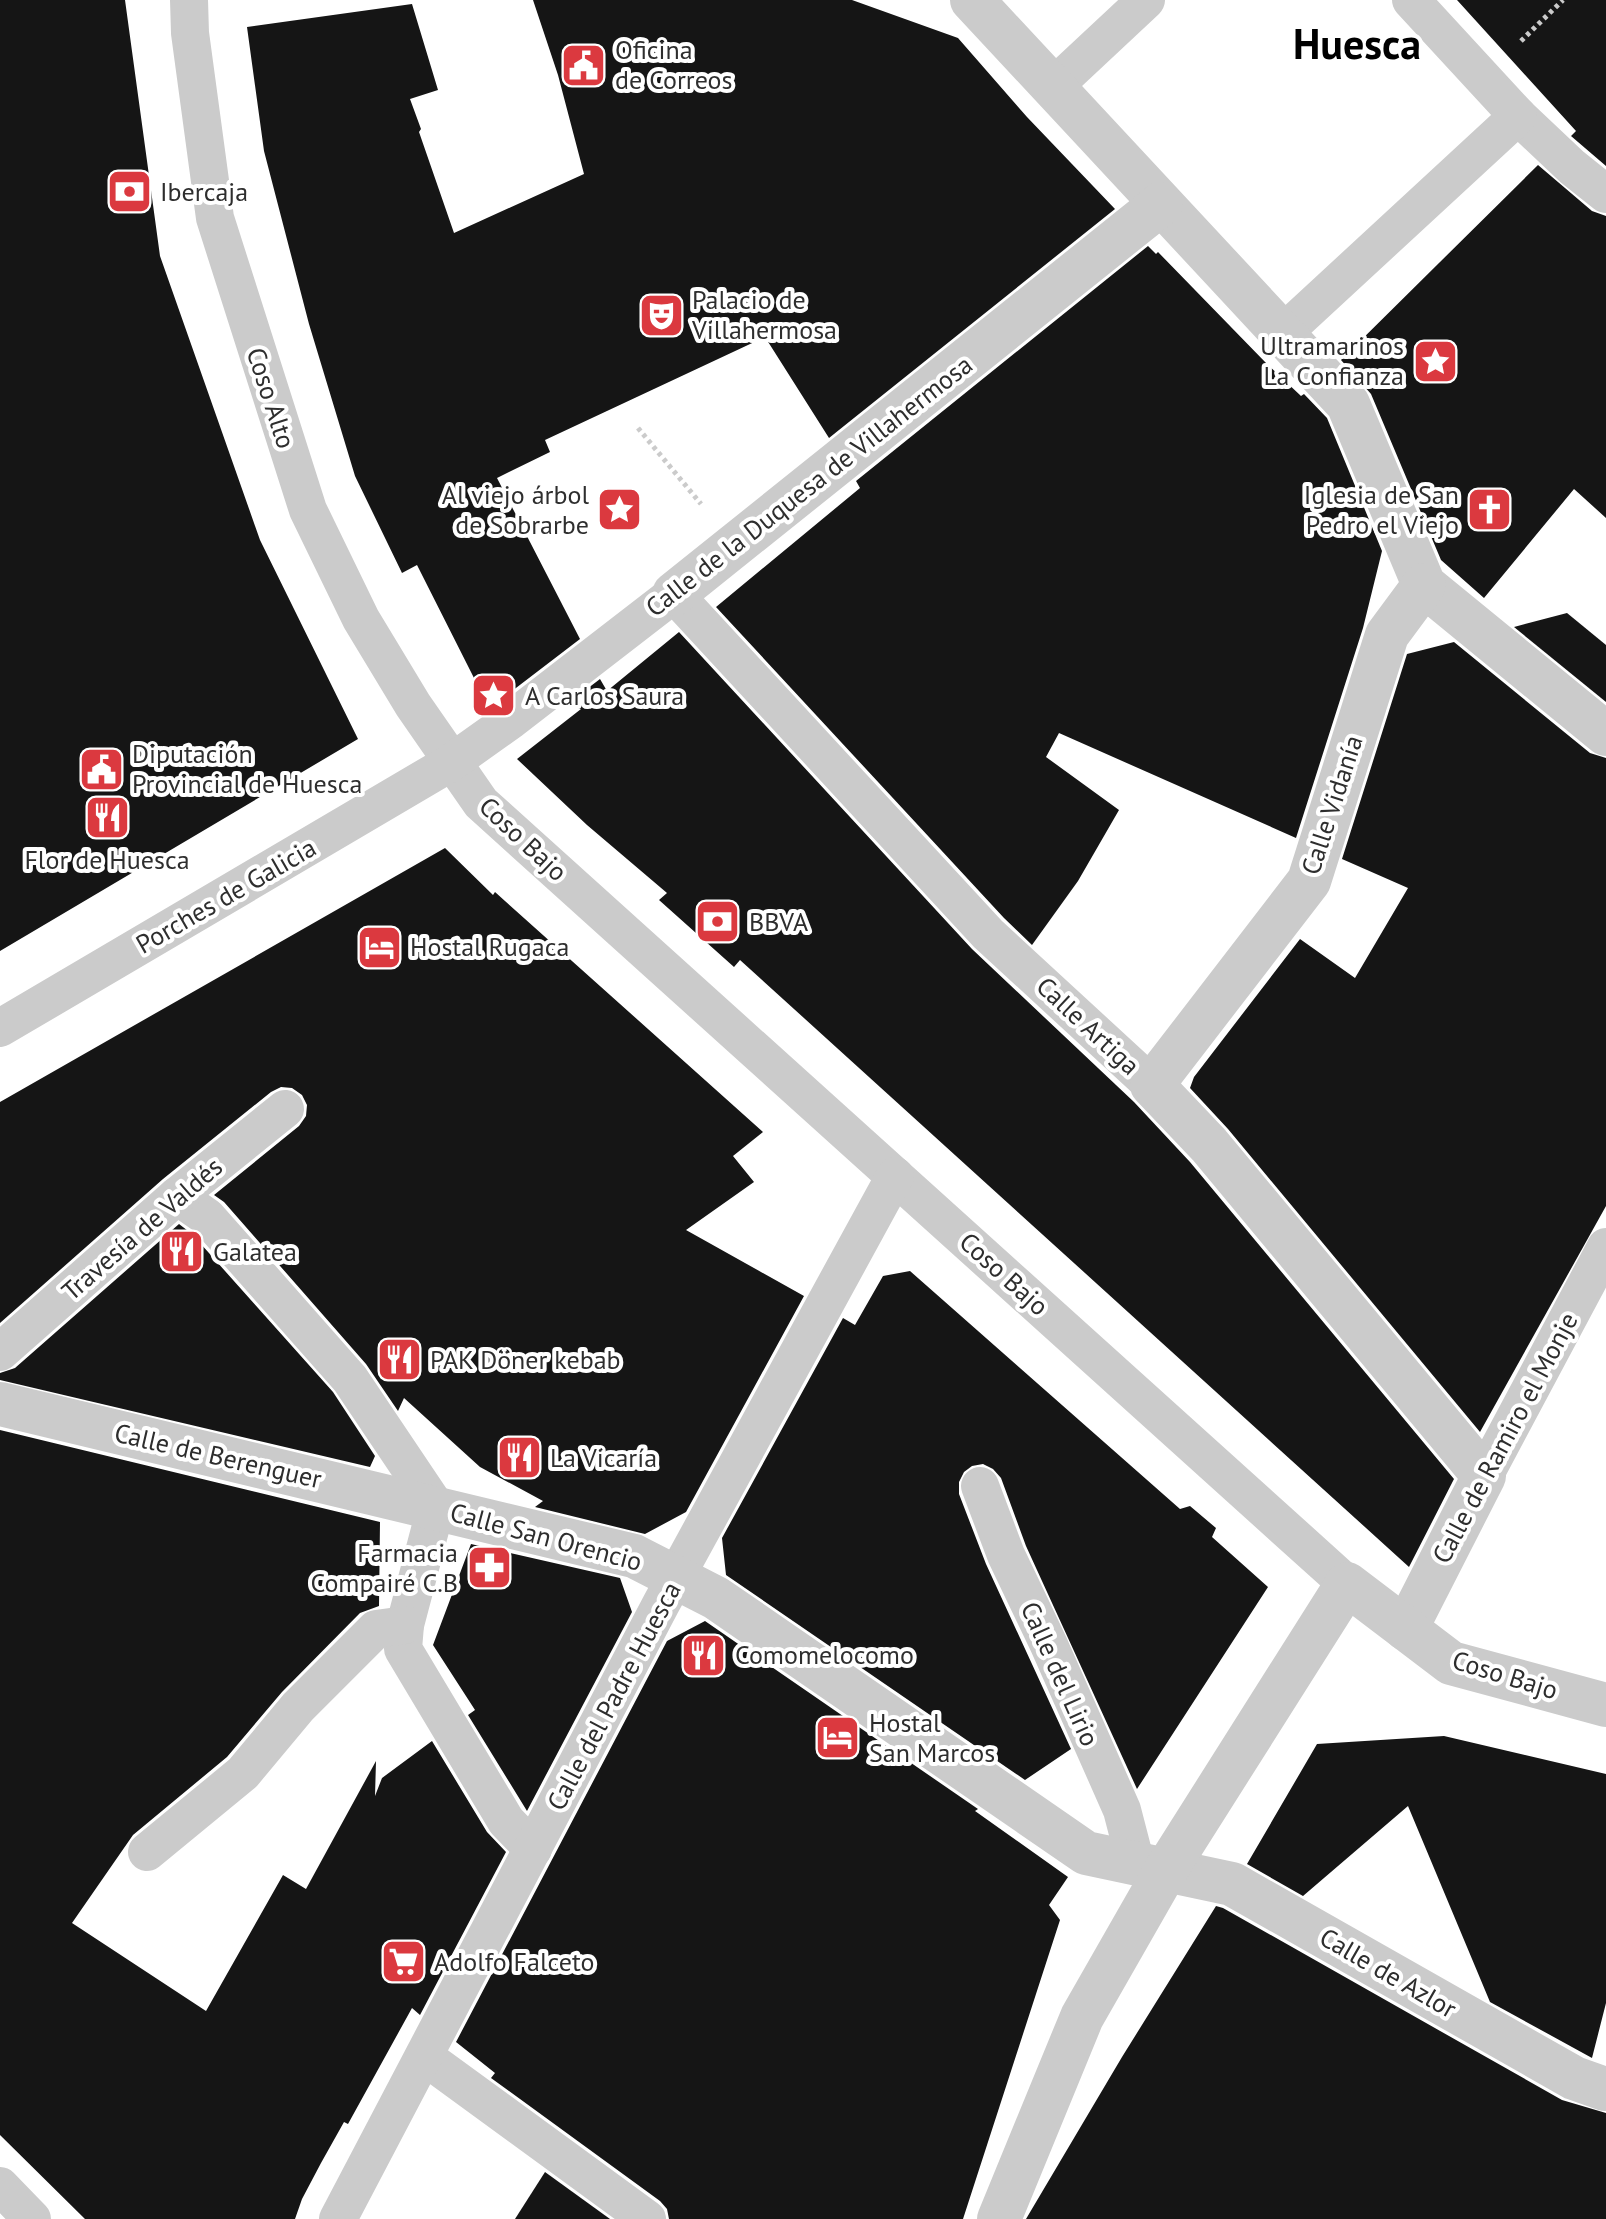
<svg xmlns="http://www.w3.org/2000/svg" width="1606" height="2219" font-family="'PT Sans',sans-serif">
	<rect width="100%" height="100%" fill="#fff"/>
	<g fill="#151515">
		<polygon points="0,0 125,0 160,256 260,540 358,739 0,951"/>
		<polygon points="533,0 852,0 958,38 1027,117 1115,209 829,438 765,337 545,440 550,452 497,478 580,639 512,691 481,684 474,678 417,565 402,573 355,476 309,324 264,151 247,27 412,4 438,90 410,99 421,129 419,132 454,233 584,174 558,75"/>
		<polygon points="1457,0 1606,0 1606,166 1571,136 1576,131"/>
		<polygon points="1538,165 1592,211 1606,216 1606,518 1574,489 1484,598 1441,560 1371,394 1341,360"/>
		<polygon points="1148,246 1156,254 1158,252 1267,364 1301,396 1304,394 1327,418 1382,551 1363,628 1296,838 1059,733 1046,757 1119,810 1078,881 1032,945 1004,918 716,607 860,488 856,481"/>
		<polygon points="1567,613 1606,645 1606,702 1514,627"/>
		<polygon points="679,632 972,949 1134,1102 1190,1162 1454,1479 1409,1567 740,960 734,967 659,900 667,893 587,825 517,759 581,709 566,705 600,679 607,691"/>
		<polygon points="1454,642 1590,753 1606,758 1606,1206 1480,1432 1228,1129 1190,1088 1194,1077 1300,939 1355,978 1408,888 1342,859 1407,654"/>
		<polygon points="445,848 493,895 495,892 763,1132 733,1156 754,1182 686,1230 804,1296 686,1512 645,1534 535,1507 543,1501 480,1467 404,1398 398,1411 366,1364 224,1202 214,1195 299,1126 306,1116 307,1105 302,1095 292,1088 281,1087 271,1092 163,1179 0,1323 0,1102"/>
		<polygon points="179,1224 192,1234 333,1392 375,1456 370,1467 0,1380 0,1373 15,1368"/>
		<polygon points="910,1271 1180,1509 1190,1506 1216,1528 1212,1537 1268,1587 1137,1789 1026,1546 1001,1478 993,1469 983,1464 972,1466 964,1472 959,1482 959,1494 986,1564 1071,1749 1025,1780 726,1575 722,1538 843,1318 855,1325 883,1276"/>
		<polygon points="0,1430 380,1522 379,1606 360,1613 282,1692 227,1757 133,1835 72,1923 206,2011 283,1875 306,1889 376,1761 375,1796 382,1778 432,1741 487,1832 506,1852 420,2015 412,2008 348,2124 344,2122 321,2163 302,2199 295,2219 85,2219 0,2135"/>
		<polygon points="471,1544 620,1578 632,1612 527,1811 468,1715 475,1710 433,1645"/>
		<polygon points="705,1621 978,1809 975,1811 1068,1877 1049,1905 1060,1920 963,2219 669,2219 667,2209 660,2201 491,2078 495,2073 456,2042 667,1641"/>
		<polygon points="1444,1736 1606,1774 1606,2003 1592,2058 1490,2002 1408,1806 1303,1896 1247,1864 1317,1744"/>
		<polygon points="1216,1906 1223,1908 1562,2100 1606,2113 1606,2219 1026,2219 1122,2057"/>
		<polygon points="545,2172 610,2219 515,2219"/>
	</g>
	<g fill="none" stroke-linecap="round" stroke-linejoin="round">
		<g stroke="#cbcbcb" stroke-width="5" stroke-dasharray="4 4" stroke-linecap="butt">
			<polyline points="1521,41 1563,0"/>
			<polyline points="638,428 701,504"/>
		</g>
		<g stroke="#cbcbcb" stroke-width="38">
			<polyline points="189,0 190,33 215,218 308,510 361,619 413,705 481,803 1347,1584"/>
			<polyline points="1053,87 1146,0"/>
			<polyline points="1518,116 1572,167 1606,194"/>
			<polyline points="1282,334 1518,116 1411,0"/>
			<polyline points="0,1028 452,762 511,720 674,594 988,934 1152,1085"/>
			<polyline points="177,1196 207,1217 350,1379 436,1507 405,1625 403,1649 506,1821 533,1849"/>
			<polyline points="0,1352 177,1196 285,1109"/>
			<polyline points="1484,1476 1606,1247"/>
			<polyline points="980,1486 1006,1555 1049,1645 1122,1810 1136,1864"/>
			<polyline points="147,1852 243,1773 298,1707 376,1629 405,1625"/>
			<polyline points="425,2057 647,2219"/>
			<polyline points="0,2186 32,2219"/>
			<polyline points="338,2219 661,1604 895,1176"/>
		</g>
		<g stroke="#cbcbcb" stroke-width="44">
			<polyline points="972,0 1348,404 1424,585 1606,734"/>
			<polyline points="674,594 1161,204"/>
			<polyline points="0,1404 634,1556 716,1598 1086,1853 1232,1884 1574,2078 1605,2089"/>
			<polyline points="1406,1629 1484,1476 1209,1145 1152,1085 1309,881 1387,635 1424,585"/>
			<polyline points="999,2219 1082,2017 1166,1870 1347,1584 1451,1663 1606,1705"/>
		</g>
	</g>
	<defs>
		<symbol id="civic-square" viewBox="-11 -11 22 22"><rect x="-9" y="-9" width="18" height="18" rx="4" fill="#db393f" stroke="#fff"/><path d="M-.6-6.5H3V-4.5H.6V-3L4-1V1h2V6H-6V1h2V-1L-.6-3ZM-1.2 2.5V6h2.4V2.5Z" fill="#fff"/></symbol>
		<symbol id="bank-square" viewBox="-11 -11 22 22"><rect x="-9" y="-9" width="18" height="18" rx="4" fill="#db393f" stroke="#fff"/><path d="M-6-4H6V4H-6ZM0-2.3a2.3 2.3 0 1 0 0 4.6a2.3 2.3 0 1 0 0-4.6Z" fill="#fff"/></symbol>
		<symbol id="theatre-square" viewBox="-11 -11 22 22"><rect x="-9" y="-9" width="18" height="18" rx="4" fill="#db393f" stroke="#fff"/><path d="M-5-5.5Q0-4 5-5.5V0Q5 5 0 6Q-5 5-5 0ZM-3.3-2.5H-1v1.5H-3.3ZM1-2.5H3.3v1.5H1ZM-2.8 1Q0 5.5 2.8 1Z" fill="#fff"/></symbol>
		<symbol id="sight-square" viewBox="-11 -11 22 22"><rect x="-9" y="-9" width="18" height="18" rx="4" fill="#db393f" stroke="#fff"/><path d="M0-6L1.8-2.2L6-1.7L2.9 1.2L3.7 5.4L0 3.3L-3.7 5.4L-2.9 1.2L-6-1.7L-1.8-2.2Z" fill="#fff"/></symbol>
		<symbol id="church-square" viewBox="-11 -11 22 22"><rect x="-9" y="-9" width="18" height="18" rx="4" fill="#db393f" stroke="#fff"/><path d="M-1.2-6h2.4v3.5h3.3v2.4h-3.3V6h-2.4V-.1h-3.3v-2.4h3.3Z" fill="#fff"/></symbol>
		<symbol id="restaurant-square" viewBox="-11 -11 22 22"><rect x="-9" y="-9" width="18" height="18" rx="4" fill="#db393f" stroke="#fff"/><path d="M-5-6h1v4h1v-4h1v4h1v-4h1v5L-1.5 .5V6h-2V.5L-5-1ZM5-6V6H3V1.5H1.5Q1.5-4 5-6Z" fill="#fff"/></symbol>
		<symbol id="hotel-square" viewBox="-11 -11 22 22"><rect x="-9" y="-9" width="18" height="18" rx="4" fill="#db393f" stroke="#fff"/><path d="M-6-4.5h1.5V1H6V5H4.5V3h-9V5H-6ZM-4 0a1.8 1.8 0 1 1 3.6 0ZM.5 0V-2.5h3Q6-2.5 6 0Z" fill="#fff"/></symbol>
		<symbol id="pharmacy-square" viewBox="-11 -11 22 22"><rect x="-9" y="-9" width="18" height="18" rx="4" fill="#db393f" stroke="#fff"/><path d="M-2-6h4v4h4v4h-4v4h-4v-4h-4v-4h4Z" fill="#fff"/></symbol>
		<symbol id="supermarket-square" viewBox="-11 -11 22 22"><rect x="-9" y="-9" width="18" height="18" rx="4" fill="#db393f" stroke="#fff"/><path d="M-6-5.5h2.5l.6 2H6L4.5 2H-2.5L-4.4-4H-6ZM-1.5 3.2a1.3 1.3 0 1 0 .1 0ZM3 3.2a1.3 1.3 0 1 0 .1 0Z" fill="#fff"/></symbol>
	</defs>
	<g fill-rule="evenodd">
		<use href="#civic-square" x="558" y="40" width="51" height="51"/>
		<use href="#bank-square" x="104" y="166" width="51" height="51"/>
		<use href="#theatre-square" x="636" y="290" width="51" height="51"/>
		<use href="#sight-square" x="1410" y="336" width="51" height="51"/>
		<use href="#sight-square" x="594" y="484" width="51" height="51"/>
		<use href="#church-square" x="1464" y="484" width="51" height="51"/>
		<use href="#sight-square" x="468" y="670" width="51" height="51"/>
		<use href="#civic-square" x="76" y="744" width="51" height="51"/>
		<use href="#restaurant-square" x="82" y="792" width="51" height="51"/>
		<use href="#bank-square" x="692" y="896" width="51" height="51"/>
		<use href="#hotel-square" x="354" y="922" width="51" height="51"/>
		<use href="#restaurant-square" x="156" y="1226" width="51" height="51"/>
		<use href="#restaurant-square" x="374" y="1334" width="51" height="51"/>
		<use href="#restaurant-square" x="494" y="1432" width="51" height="51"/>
		<use href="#pharmacy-square" x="464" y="1542" width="51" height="51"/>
		<use href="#restaurant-square" x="678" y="1630" width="51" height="51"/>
		<use href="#hotel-square" x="812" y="1712" width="51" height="51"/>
		<use href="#supermarket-square" x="378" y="1936" width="51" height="51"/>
	</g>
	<g text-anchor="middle" stroke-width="8" stroke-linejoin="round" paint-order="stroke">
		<g font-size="26" fill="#2e2e2e" stroke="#fff" text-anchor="start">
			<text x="615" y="59">Oficina<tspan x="615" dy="30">de Correos</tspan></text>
			<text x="160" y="201">Ibercaja</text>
			<text x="692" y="309">Palacio de<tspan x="692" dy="30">Villahermosa</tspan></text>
			<text x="1404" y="355" text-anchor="end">Ultramarinos<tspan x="1404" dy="30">La Confianza</tspan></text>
			<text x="589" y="504" text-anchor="end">Al viejo árbol<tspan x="589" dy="30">de Sobrarbe</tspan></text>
			<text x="1459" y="504" text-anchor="end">Iglesia de San<tspan x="1459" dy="30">Pedro el Viejo</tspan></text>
			<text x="525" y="705">A Carlos Saura</text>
			<text x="132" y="763">Diputación<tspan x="132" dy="30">Provincial de Huesca</tspan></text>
			<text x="107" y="869" text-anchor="middle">Flor de Huesca</text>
			<text x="749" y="931">BBVA</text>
			<text x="410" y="956">Hostal Rugaca</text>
			<text x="213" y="1261">Galatea</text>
			<text x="430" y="1369">PAK Döner kebab</text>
			<text x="550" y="1467">La Vicaría</text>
			<text x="458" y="1562" text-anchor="end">Farmacia<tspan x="458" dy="30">Compairé C.B</tspan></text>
			<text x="735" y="1664">Comomelocomo</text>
			<text x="869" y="1732">Hostal<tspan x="869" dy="30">San Marcos</tspan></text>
			<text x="434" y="1971">Adolfo Falceto</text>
		</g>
		<g font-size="26" fill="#2e2e2e" stroke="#fff">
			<text transform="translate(271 398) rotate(72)" y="9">Coso Alto</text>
			<text transform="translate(809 486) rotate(-38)" y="9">Calle de la Duquesa de Villahermosa</text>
			<text transform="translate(1332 805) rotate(-72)" y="9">Calle Vidanía</text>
			<text transform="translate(523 839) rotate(43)" y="9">Coso Bajo</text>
			<text transform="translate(226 896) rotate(-30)" y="9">Porches de Galicia</text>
			<text transform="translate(1088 1026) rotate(43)" y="9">Calle Artiga</text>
			<text transform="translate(142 1229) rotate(-41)" y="9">Travesía de Valdés</text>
			<text transform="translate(1004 1274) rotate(42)" y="9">Coso Bajo</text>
			<text transform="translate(1505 1438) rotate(-62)" y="9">Calle de Ramiro el Monje</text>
			<text transform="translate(218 1456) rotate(13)" y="9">Calle de Berenguer</text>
			<text transform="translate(546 1537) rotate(15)" y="9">Calle San Orencio</text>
			<text transform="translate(1060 1674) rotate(66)" y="9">Calle del Lirio</text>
			<text transform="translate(1505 1675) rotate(17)" y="9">Coso Bajo</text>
			<text transform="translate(614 1696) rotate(-62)" y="9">Calle del Padre Huesca</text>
			<text transform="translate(1388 1973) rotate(30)" y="9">Calle de Azlor</text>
		</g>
		<g font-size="42" font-weight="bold" fill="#000" stroke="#fff">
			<text x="1357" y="59">Huesca</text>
		</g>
	</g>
</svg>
